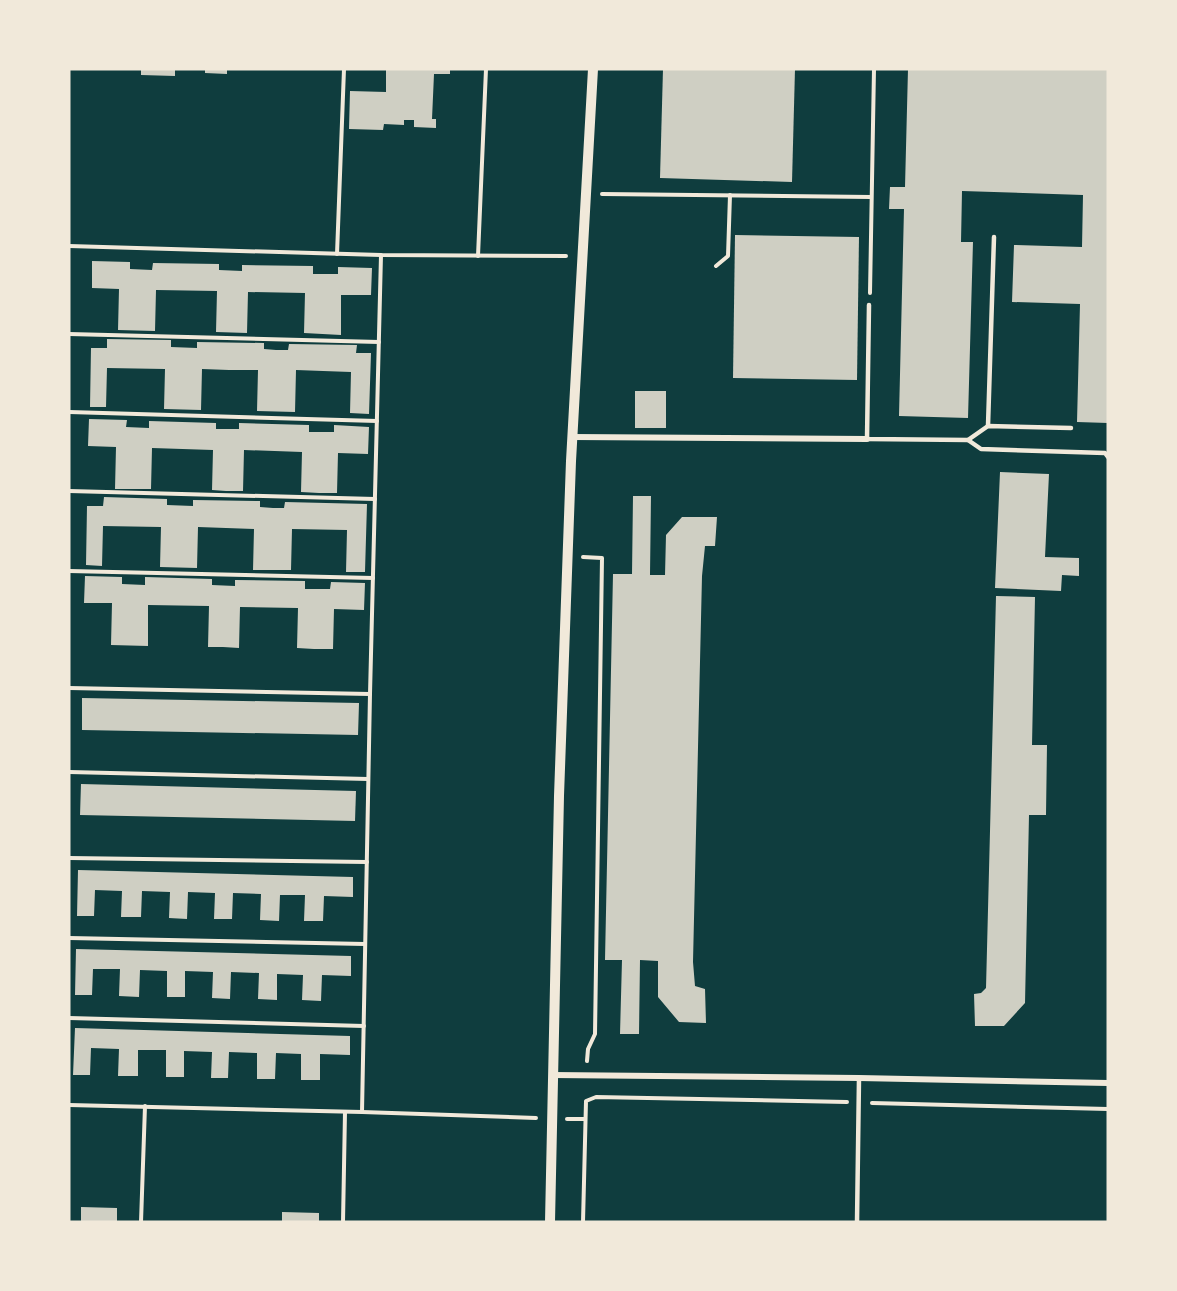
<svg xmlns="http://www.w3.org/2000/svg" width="1177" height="1291" font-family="'PT Sans Narrow',sans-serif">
	<rect width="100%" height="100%" fill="#0f3d3e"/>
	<g fill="#cfcfc3">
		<polygon points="141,69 175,69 175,76 141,75"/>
		<polygon points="205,69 227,69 227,74 205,73"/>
		<polygon points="386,69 450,69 450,74 434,74 432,119 436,119 436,128 414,127 414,120 404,120 404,125 384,124 383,130 349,129 350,91 386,92"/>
		<polygon points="663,69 795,69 792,182 660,178"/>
		<polygon points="908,69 1108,69 1108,423 1077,422 1080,304 1012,302 1014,245 1082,247 1083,195 962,191 961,242 973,242 968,418 899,416 904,209 889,209 890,187 905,187"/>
		<polygon points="735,235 859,237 857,380 733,378"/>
		<polygon points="92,261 130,262 130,269 152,270 153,263 219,264 219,270 242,271 242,265 313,266 313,274 338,274 338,267 372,268 371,295 341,295 341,335 304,333 305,293 248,292 247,333 216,332 217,291 156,290 155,331 118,330 119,289 92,288"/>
		<polygon points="107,339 171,340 171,347 197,348 197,342 264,343 264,349 276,350 288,350 289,344 357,345 356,353 371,353 369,414 350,413 351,372 323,371 296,370 295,412 257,411 258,370 229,370 202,369 201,410 164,409 165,369 107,368 106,407 90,407 91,348 107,348"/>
		<rect x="635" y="391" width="31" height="37"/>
		<polygon points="89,419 127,420 126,427 149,428 149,421 216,423 216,429 239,429 239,423 309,425 309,432 334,432 334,425 369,427 368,454 338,453 337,493 319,493 301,492 302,452 244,450 243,491 226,491 212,490 213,450 152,448 151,489 115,489 116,447 88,446"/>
		<polygon points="1000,472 1049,474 1045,557 1079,558 1079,576 1062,575 1061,591 995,588"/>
		<polygon points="633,496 651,496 650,575 665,575 666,535 682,517 717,517 715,546 705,546 702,576 693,962 695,986 705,989 706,1023 679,1022 658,997 658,961 640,960 639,1034 620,1034 622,960 605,960 613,574 632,574"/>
		<polygon points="104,497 167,499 167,505 193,506 193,500 260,501 260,507 273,508 284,508 285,502 367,504 365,572 346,572 347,530 292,529 291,570 253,570 254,529 198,527 197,568 160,567 161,527 103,526 102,566 86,565 87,506 103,506"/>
		<polygon points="85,576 122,577 122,584 145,585 145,577 212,579 212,585 235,586 235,580 305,581 305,589 330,589 331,582 365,583 364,610 334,609 333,649 314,649 297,648 298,608 240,607 239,648 223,647 208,647 209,606 148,605 148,646 111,645 112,603 84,603"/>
		<polygon points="996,596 1035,597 1032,745 1047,745 1046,815 1029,815 1025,1003 1004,1026 975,1026 974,994 981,993 986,988"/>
		<polygon points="82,698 359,703 358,735 82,730"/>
		<polygon points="81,784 356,791 355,821 80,815"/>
		<polygon points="78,870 353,877 353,897 324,896 323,921 304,921 305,895 280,895 279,921 260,920 261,894 233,893 232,919 214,919 215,893 188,892 187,919 169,918 170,892 142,891 141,917 121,917 122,891 95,890 94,916 77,916"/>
		<polygon points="76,949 351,956 351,976 322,975 321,1001 302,1000 303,975 277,974 277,1000 258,999 259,973 231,972 230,999 212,998 213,972 185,971 185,997 167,997 167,971 140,970 139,997 119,996 120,969 93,969 92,995 75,995"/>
		<polygon points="75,1028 350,1036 350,1055 320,1054 320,1080 301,1080 301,1054 276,1053 275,1079 257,1079 257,1053 229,1052 228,1078 211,1078 212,1052 184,1051 184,1077 166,1077 166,1050 138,1050 138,1076 118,1076 119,1049 91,1048 90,1075 73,1075"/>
		<polygon points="81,1207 117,1208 117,1222 81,1222"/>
		<polygon points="282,1212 319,1213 319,1222 282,1222"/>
	</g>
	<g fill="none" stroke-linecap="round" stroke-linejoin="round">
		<g stroke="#f1e9da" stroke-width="4">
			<polyline points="602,194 871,197"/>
			<polyline points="69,246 381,255 566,256"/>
			<polyline points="337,254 344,69"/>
			<polyline points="478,256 486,69"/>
			<polyline points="716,266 728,256 730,195"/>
			<polyline points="870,293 874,69"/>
			<polyline points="69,334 379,342"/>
			<polyline points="69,412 377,421"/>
			<polyline points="69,491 375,499"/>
			<polyline points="583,557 602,558 595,1034 588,1049 587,1061"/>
			<polyline points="69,571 373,578"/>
			<polyline points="69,688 370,694"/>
			<polyline points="69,772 368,779"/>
			<polyline points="69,858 367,862"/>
			<polyline points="69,938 365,944"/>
			<polyline points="69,1018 364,1026"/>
			<polyline points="872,1103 1108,1109"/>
			<polyline points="69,1105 362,1112 536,1118"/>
			<polyline points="362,1112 370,694 381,255"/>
			<polyline points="567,1119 584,1119"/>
			<polyline points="141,1222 145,1106"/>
			<polyline points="343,1222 345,1112"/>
			<polyline points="583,1222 586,1101 596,1097 847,1102"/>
		</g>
		<g stroke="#f1e9da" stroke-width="4.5">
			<polyline points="869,305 867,439 968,440 988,426 1071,428"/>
			<polyline points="988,426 994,237"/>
			<polyline points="968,440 981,449 1105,453 1108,457"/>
			<polyline points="857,1222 859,1078"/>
		</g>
		<g stroke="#f1e9da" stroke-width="6">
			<polyline points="572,437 867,439"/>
			<polyline points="552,1075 859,1078 1108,1083"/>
		</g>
		<polyline stroke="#f1e9da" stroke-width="10" points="550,1222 559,796 571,461 593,69"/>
	</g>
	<rect width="1177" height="1291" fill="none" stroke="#f1e9da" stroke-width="141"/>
</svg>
